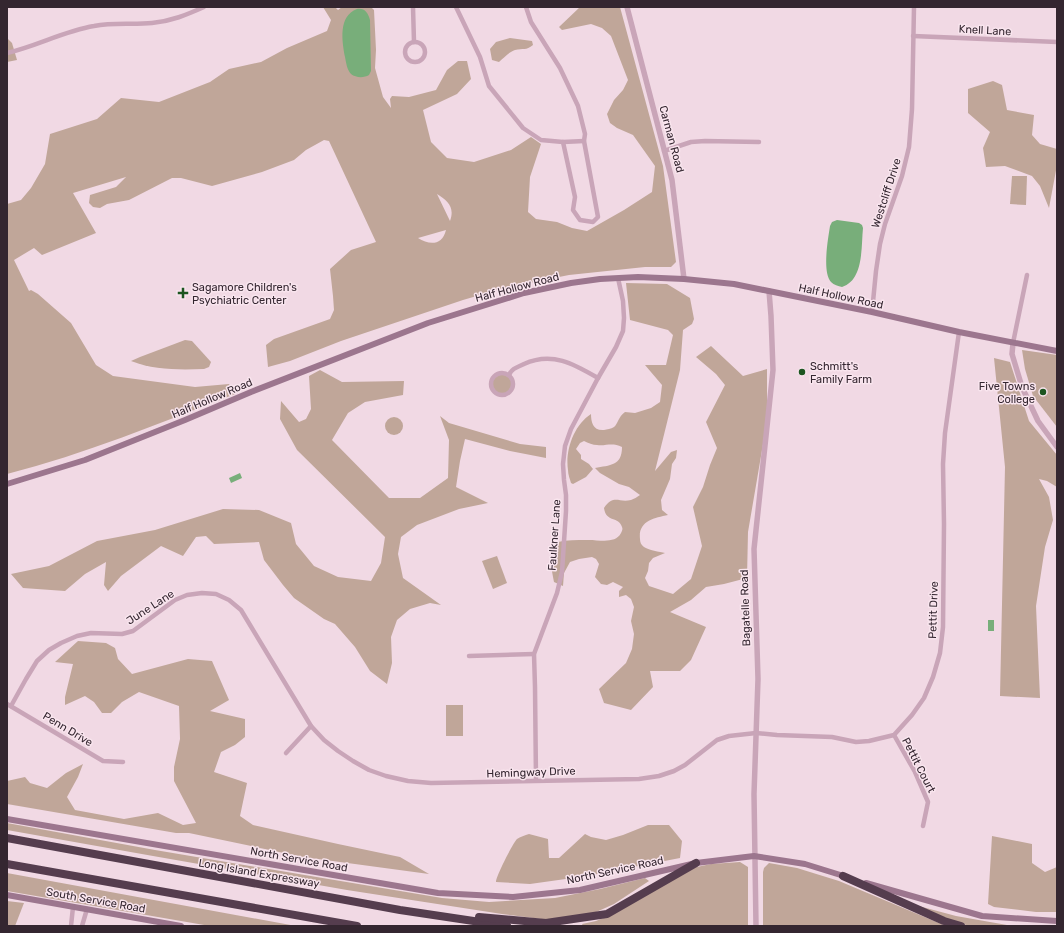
<svg xmlns="http://www.w3.org/2000/svg" width="1064" height="933" font-family="Rubik,sans-serif">
	<rect width="100%" height="100%" fill="#f1d9e4"/>
	<g fill="#c0a699" fill-rule="evenodd">
		<path d="M 323,7 L 335,7 L 338,10 L 342,7 L 371,7 L 374,10 L 376,50 L 375,68 L 383,97 L 391,108 L 390,99 L 392,96 L 409,97 L 436,90 L 447,70 L 458,61 L 467,61 L 471,79 L 457,94 L 423,110 L 431,142 L 447,158 L 474,162 L 511,150 L 531,137 L 541,144 L 530,177 L 528,212 L 536,219 L 557,222 L 572,228 L 587,231 L 624,210 L 652,192 L 655,166 L 633,135 L 617,128 L 610,123 L 607,114 L 614,100 L 623,90 L 628,80 L 611,36 L 602,28 L 591,24 L 562,30 L 559,27 L 580,7 L 620,7 L 663,166 L 676,262 L 671,267 L 645,267 L 569,275 L 504,288 L 463,300 L 341,341 L 290,361 L 268,367 L 266,345 L 274,339 L 330,319 L 334,310 L 333,296 L 330,269 L 351,250 L 376,242 L 329,141 L 324,140 L 306,150 L 294,160 L 262,172 L 212,186 L 181,178 L 172,178 L 129,200 L 107,204 L 100,208 L 93,207 L 89,203 L 90,195 L 116,187 L 126,177 L 73,193 L 96,233 L 42,255 L 34,248 L 14,260 L 29,291 L 31,290 L 38,294 L 71,323 L 96,365 L 113,376 L 195,387 L 229,384 L 235,394 C 160,423 85,454 7,474 L 7,204 L 21,200 L 31,188 L 45,164 L 50,134 L 97,119 L 121,98 L 159,102 L 210,82 L 229,69 L 261,62 L 287,48 L 327,31 L 331,20 ZM 437,194 C 448,201 455,207 450,221 ZM 446,230 C 442,246 429,245 418,238 Z"/>
		<polygon points="7,38 12,43 17,60 7,62"/>
		<path d="M 510,38 L 532,41 L 533,45 C 526,51 523,48 515,50 C 509,52 504,58 499,62 L 492,60 L 490,49 L 496,42 Z"/>
		<polygon points="993,81 1002,85 1007,110 1034,115 1032,135 1040,144 1057,149 1057,165 1049,208 1040,186 1032,176 1005,166 986,167 983,148 990,132 968,113 968,89"/>
		<polygon points="1012,176 1027,176 1026,205 1010,204"/>
		<path d="M 626,283 L 667,284 L 690,298 L 694,319 L 692,324 L 683,330 L 680,370 L 655,471 L 671,452 L 677,450 L 676,458 L 672,464 L 670,479 L 661,500 L 662,510 L 668,515 C 654,518 638,521 640,539 C 640,542 641,545 644,547 C 648,550 660,552 665,553 L 653,558 L 649,563 L 648,571 L 645,578 L 649,586 L 673,594 L 691,579 L 702,546 L 693,507 L 703,487 L 710,465 L 717,448 L 706,422 L 725,385 L 716,374 L 696,357 L 711,346 L 743,376 L 767,369 L 767,421 L 748,532 L 747,578 L 724,584 L 706,587 L 691,600 L 670,612 L 706,627 L 691,660 L 680,671 L 650,671 L 653,687 L 631,710 L 604,703 L 599,689 L 626,663 L 632,649 L 634,634 L 631,621 L 634,607 L 631,599 L 626,595 L 619,597 L 619,591 L 623,587 L 613,582 L 607,585 L 601,584 L 595,577 L 599,564 L 596,559 L 592,557 L 579,559 L 570,562 L 564,573 L 563,586 L 554,582 C 551,566 548,555 558,542 C 567,540 577,540 586,540 C 597,539 615,545 621,533 C 622,531 623,529 622,527 C 619,516 606,523 604,508 C 614,494 618,503 631,500 C 634,499 637,497 640,495 L 629,487 L 619,484 L 600,473 L 595,468 C 610,465 622,466 622,447 C 612,442 607,446 597,445 C 593,445 588,443 584,441 L 580,443 L 576,449 L 581,455 L 581,459 L 589,464 L 593,469 L 586,477 L 573,484 L 571,483 C 570,479 568,475 568,470 C 565,450 574,425 591,414 C 591,422 593,431 604,430 C 607,429 611,429 614,427 C 618,424 618,417 625,412 L 635,413 L 651,408 L 660,402 L 662,385 L 645,365 L 666,365 L 673,335 L 668,330 L 630,320 Z"/>
		<path d="M 185,340 L 192,341 L 211,362 L 209,367 L 204,369 C 179,370 154,370 131,361 L 140,357 Z"/>
		<polygon points="1022,350 1057,355 1057,427 1033,396 1025,369"/>
		<polygon points="994,358 1010,362 1029,421 1057,455 1057,487 1047,481 1039,479 1049,497 1053,520 1045,547 1036,606 1040,698 1000,696 1005,467"/>
		<polygon points="320,370 342,382 404,381 403,395 365,402 348,413 332,440 389,498 420,498 448,478 449,440 440,416 449,423 520,444 546,447 546,458 510,451 465,439 460,461 456,487 488,503 459,509 417,525 401,537 398,554 403,578 441,605 430,603 410,609 397,620 391,637 392,663 387,684 370,671 355,647 335,624 324,619 294,598 283,585 264,560 259,542 214,544 206,536 196,537 183,556 161,546 121,576 108,591 104,585 106,562 85,574 65,591 23,588 11,574 49,566 97,541 155,530 223,509 259,510 291,523 296,544 314,566 338,577 371,581 381,563 385,537 297,450 280,419 281,401 299,422 306,419 311,409 309,376"/>
		<circle cx="502" cy="384" r="10"/>
		<circle cx="394" cy="426" r="9"/>
		<polygon points="497,556 507,583 493,589 482,561"/>
		<polygon points="78,641 106,643 115,648 118,659 132,674 188,659 212,661 229,700 210,711 245,719 245,737 235,745 221,752 214,772 247,783 240,816 253,825 338,844 400,857 429,874 303,857 189,833 176,833 7,804 7,781 25,777 30,783 47,788 66,773 83,764 78,777 67,797 75,810 124,819 158,813 183,825 196,823 174,781 174,767 180,739 179,706 139,692 122,702 111,713 102,713 94,702 85,696 65,705 65,697 73,664 55,662"/>
		<rect x="446" y="705" width="17" height="31"/>
		<polygon points="7,823 155,850 442,898 489,902 555,898 600,889 645,878 649,881 614,904 594,913 549,920 502,914 347,890 153,856 7,830"/>
		<path d="M 648,825 L 669,825 L 682,841 L 680,858 L 587,876 L 530,884 L 496,882 C 496,876 513,843 517,839 C 520,837 525,835 529,834 L 548,839 L 549,858 L 559,858 L 585,834 L 591,837 L 606,840 L 623,835 Z"/>
		<polygon points="992,836 1032,844 1032,863 1045,872 1057,867 1057,912 1036,912 994,907 988,904"/>
		<polygon points="740,862 748,867 748,926 583,926 582,924 596,921 615,913 692,868 711,864"/>
		<polygon points="769,863 797,868 839,881 946,926 763,926 763,872 764,868"/>
		<polygon points="7,873 296,926 210,926 7,891"/>
		<polygon points="7,901 24,903 15,926 7,926"/>
		<polygon points="915,905 956,916 1007,925 1057,925 1057,926 969,926 933,914"/>
	</g>
	<g fill="#78ae7a">
		<path d="M 357,9 C 365,8 368,13 370,20 L 371,71 L 369,75 C 364,78 356,78 351,74 C 347,70 346,62 345,57 C 342,41 338,16 357,9 Z"/>
		<path d="M 837,220 L 859,223 L 862,225 L 863,228 C 861,247 864,280 842,287 C 838,286 834,285 831,282 C 822,272 828,239 830,226 L 832,222 Z"/>
		<polygon points="240,473 242,478 231,483 229,478"/>
		<rect x="988" y="620" width="6" height="11"/>
	</g>
	<g fill="none" stroke-linecap="round" stroke-linejoin="round">
		<g stroke="#c9a5b8" stroke-width="4.5">
			<polyline points="413,7 414,42"/>
			<polyline points="456,7 480,57 489,86 523,128 541,140 563,142 584,141"/>
			<polyline points="526,7 531,22 560,68 578,106 585,134 584,141 598,217 593,222 580,220 573,210 575,197 563,142"/>
			<polyline points="913,36 1057,42"/>
			<circle cx="415" cy="52" r="10"/>
			<path d="M 7,53 C 37,46 64,31 94,26 C 114,22 133,25 152,23 C 172,21 186,15 204,7"/>
			<polyline points="664,151 691,142 705,141 759,142"/>
			<polyline points="872,312 876,271 880,244 885,224 902,176 909,147 912,109 914,7"/>
			<polyline points="1013,343 1027,275"/>
			<circle cx="502" cy="384" r="11"/>
			<path d="M 509,375 C 512,368 518,367 524,364 C 552,351 574,364 598,378"/>
			<polyline points="469,656 534,654"/>
			<polyline points="7,704 103,761 123,762"/>
			<polyline points="11,706 26,679 37,661 49,650 61,643 77,636 91,633 122,634 133,631 175,600 187,595 202,593 216,594 229,600 241,610 311,726 324,740 338,751 353,761 369,770 386,776 408,781 431,783 639,779 659,776 674,771 685,765 717,740 729,736 756,733 777,735 832,737 856,742 869,741 894,735 912,715 924,698 933,677 940,653 943,627 944,524 943,464 945,433 959,332"/>
			<polyline points="894,735 915,772 928,802 923,826"/>
			<polyline points="286,753 311,726"/>
			<polyline points="536,780 535,687 534,654 557,593 562,572 566,511 566,495 564,480 563,464 565,446 571,429 598,378 616,347 623,331 624,318 623,301 618,278"/>
			<polyline points="71,926 73,907"/>
			<polyline points="82,926 87,909"/>
		</g>
		<g stroke="#c9a5b8" stroke-width="5.5">
			<polyline points="627,7 672,180 684,279"/>
			<polyline points="1013,343 1012,354 1022,387 1038,421 1057,447"/>
			<polyline points="756,926 754,794 758,679 754,549 773,370 771,316 769,291"/>
		</g>
		<g stroke="#9c768e" stroke-width="6">
			<polyline points="7,484 85,460 185,420 251,392 428,323 524,293 571,283 600,279 638,277 684,279 734,284 872,312 959,332 1057,351"/>
			<polyline points="7,819 438,893 513,897 580,890 696,863 754,856 805,864 847,877"/>
			<polyline points="866,883 982,916 1057,921"/>
			<polyline points="7,895 181,926"/>
		</g>
		<g stroke="#553d4e" stroke-width="8">
			<polyline points="7,838 400,910 507,926"/>
			<polyline points="7,864 357,926"/>
			<polyline points="843,876 944,921 961,926"/>
			<polyline points="479,917 546,923 607,914 696,863"/>
		</g>
	</g>
	<g fill="#1c5520" stroke="#f9e5ee" stroke-width="1.5">
		<path d="M181 287h4v4h4v4h-4v4h-4v-4h-4v-4h4z"/>
		<circle cx="802" cy="372" r="4"/>
		<circle cx="1043" cy="392" r="4"/>
	</g>
	<g text-anchor="middle" stroke-width="3" stroke-linejoin="round" paint-order="stroke">
		<g font-size="11" fill="#342630" stroke="#f9e5ee">
			<text transform="translate(985 30) rotate(3)" y="4">Knell Lane</text>
			<text transform="translate(672 139) rotate(75)" y="4">Carman Road</text>
			<text transform="translate(886 193) rotate(-72)" y="4">Westcliff Drive</text>
			<text transform="translate(517 287) rotate(-15)" y="4">Half Hollow Road</text>
			<text transform="translate(841 296) rotate(12)" y="4">Half Hollow Road</text>
			<text transform="translate(212 398) rotate(-23)" y="4">Half Hollow Road</text>
			<text transform="translate(554 535) rotate(-86)" y="4">Faulkner Lane</text>
			<text transform="translate(150 607) rotate(-33)" y="4">June Lane</text>
			<text transform="translate(745 608) rotate(-92)" y="4">Bagatelle Road</text>
			<text transform="translate(933 610) rotate(-88)" y="4">Pettit Drive</text>
			<text transform="translate(68 729) rotate(31)" y="4">Penn Drive</text>
			<text transform="translate(919 765) rotate(63)" y="4">Pettit Court</text>
			<text transform="translate(531 772) rotate(-2)" y="4">Hemingway Drive</text>
			<text transform="translate(299 859) rotate(10)" y="4">North Service Road</text>
			<text transform="translate(615 870) rotate(-12)" y="4">North Service Road</text>
			<text transform="translate(259 873) rotate(10)" y="4">Long Island Expressway</text>
			<text transform="translate(96 900) rotate(10)" y="4">South Service Road</text>
		</g>
		<g font-size="11" fill="#342630" stroke="#f9e5ee" text-anchor="start">
			<text x="192" y="291">Sagamore Children's<tspan x="192" dy="13">Psychiatric Center</tspan></text>
			<text x="810" y="370">Schmitt's<tspan x="810" dy="13">Family Farm</tspan></text>
			<text x="1035" y="390" text-anchor="end">Five Towns<tspan x="1035" dy="13">College</tspan></text>
		</g>
	</g>
	<rect width="1064" height="933" fill="none" stroke="#342630" stroke-width="16"/>
</svg>
